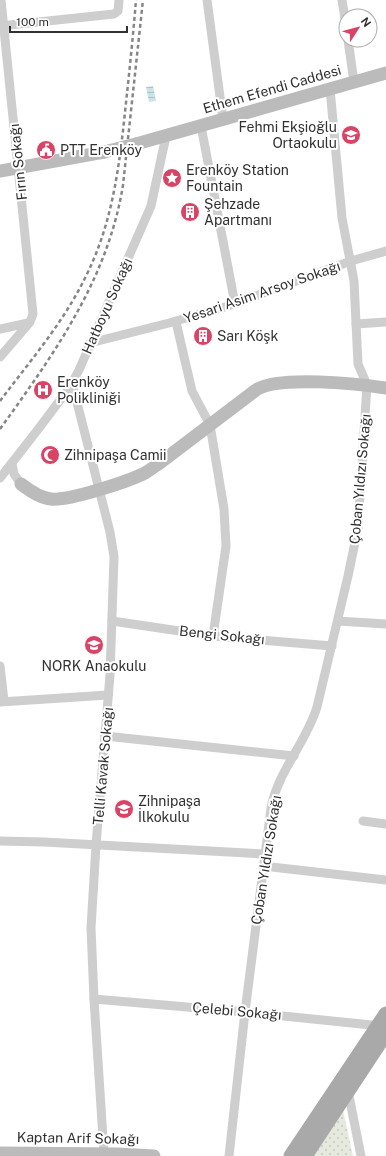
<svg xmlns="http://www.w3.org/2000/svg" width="386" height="1156" font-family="'Public Sans',sans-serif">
	<defs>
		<pattern id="park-dots" width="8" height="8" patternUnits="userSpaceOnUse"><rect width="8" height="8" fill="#e6eade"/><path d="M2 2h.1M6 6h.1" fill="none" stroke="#c6c9bf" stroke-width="1.8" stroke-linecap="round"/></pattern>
		<pattern id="water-rules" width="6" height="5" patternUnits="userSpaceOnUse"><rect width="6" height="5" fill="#cce2e9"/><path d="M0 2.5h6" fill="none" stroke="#b0c2c8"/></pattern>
	</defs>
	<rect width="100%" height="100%" fill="#fff"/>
	<polygon fill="url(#park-dots)" points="343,1110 353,1156 313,1156"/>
	<polygon fill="url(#water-rules)" points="153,86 156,101 149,102 146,87"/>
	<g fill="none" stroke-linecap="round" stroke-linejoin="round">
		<g stroke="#cecece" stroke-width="9">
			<polyline points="207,0 223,119"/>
			<polyline points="342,0 346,25"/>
			<polyline points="0,26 114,14 118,11 119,0"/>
			<polyline points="348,40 354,82"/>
			<polyline points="201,126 235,304"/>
			<polyline points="176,322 192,391 210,425 224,509 226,546 213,636"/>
			<polyline points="356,324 386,322"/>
			<polyline points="0,329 28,323"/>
			<polyline points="90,343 169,323 228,306 351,261 386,251"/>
			<polyline points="0,357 30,322 33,314 1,0"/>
			<polyline points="72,383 110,532 114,557 110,675 96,845 91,928 94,999 104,1154"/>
			<polyline points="12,464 14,474 21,484"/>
			<polyline points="0,478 36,432 70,387 79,370 151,206 166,136"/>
			<polyline points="112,621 213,636 332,646"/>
			<polyline points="338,621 386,624"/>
			<polyline points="0,666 4,701"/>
			<polyline points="0,702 108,695"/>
			<polyline points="105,736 294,756"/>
			<polyline points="363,821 386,824"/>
			<polyline points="0,841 44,842 265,854"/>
			<polyline points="263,866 386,880"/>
			<polyline points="94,999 245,1012 381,1026"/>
			<polyline points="348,1091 361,1156"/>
			<path d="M 229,1156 L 245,1012 L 271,808 C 278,771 306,743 317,707 L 348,576 L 358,528 L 367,385 L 358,364 L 354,281 L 342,218 L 330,89"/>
		</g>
		<g stroke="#bbb" stroke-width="13">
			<polyline points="136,144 386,73"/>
			<polyline points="0,171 104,152"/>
			<path d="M 21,484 C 30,491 40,498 51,499 C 69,501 126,482 143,474 C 149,471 155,466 161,462 L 256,390 C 278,375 358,384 386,388"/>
			<polyline points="0,1153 118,1154 154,1156"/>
		</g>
		<g stroke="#a9a9a9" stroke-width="15">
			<polyline points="291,1156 386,1014"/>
			<polyline points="305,1156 386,1033"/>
		</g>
		<g stroke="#868686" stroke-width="2.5" stroke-dasharray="4 3" stroke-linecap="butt">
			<path d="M 0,401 C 30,361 64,322 86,276 C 112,224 119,169 125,112 C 129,75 133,37 136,0"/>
			<path d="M 0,429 C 54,354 108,279 123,185 L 143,0"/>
		</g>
		<polyline stroke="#bbb" stroke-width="13" points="104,152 136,144"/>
	</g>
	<defs>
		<symbol id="school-disc" viewBox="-11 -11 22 22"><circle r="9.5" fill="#d94366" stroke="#fff"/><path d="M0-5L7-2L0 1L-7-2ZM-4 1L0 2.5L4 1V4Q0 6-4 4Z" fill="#fff"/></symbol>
		<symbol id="civic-disc" viewBox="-11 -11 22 22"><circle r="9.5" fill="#d94366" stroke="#fff"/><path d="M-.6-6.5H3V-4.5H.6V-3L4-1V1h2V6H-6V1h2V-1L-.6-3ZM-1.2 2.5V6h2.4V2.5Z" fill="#fff"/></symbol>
		<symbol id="sight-disc" viewBox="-11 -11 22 22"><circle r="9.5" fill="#d94366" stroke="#fff"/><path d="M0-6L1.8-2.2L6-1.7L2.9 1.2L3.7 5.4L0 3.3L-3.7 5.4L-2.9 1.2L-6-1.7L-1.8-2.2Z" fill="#fff"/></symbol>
		<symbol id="building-disc" viewBox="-11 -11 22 22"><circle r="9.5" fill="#d94366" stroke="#fff"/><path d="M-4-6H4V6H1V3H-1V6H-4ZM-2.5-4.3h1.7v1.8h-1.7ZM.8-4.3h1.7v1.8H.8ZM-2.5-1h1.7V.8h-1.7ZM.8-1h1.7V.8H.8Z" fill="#fff"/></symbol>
		<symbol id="hospital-disc" viewBox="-11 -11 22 22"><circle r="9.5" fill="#d94366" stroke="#fff"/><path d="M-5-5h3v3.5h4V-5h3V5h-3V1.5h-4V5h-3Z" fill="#fff"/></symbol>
		<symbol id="mosque-disc" viewBox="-11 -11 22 22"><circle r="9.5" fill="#d94366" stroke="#fff"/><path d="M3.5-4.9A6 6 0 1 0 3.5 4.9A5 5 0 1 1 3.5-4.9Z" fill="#fff"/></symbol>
	</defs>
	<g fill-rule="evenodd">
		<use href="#school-disc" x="340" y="124" width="22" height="22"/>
		<use href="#civic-disc" x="35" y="139" width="22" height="22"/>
		<use href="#sight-disc" x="161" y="167" width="22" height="22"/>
		<use href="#building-disc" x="179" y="201" width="22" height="22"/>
		<use href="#building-disc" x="192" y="325" width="22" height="22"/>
		<use href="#hospital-disc" x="32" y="379" width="22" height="22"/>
		<use href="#mosque-disc" x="39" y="444" width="22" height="22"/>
		<use href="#school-disc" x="83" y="634" width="22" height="22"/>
		<use href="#school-disc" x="113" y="798" width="22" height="22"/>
	</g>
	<g text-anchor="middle" stroke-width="4" stroke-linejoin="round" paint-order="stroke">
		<g font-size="14" fill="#313131" stroke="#fff">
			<text transform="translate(272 89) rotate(-16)" y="5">Ethem Efendi Caddesi</text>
			<text transform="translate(18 162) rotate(-96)" y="5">Fırın Sokağı</text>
			<text transform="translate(262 292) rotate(-19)" y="5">Yesari Asim Arsoy Sokağı</text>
			<text transform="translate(107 306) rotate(-66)" y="5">Hatboyu Sokağı</text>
			<text transform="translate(360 479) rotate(-85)" y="5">Çoban Yıldızı Sokağı</text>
			<text transform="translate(222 635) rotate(6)" y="5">Bengi Sokağı</text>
			<text transform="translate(103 766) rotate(-85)" y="5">Telli Kavak Sokağı</text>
			<text transform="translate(266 860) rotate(-81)" y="5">Çoban Yıldızı Sokağı</text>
			<text transform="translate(237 1011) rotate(5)" y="5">Çelebi Sokağı</text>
			<text transform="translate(78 1138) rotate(1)" y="5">Kaptan Arif Sokağı</text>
		</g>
		<g font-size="14" fill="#313131" stroke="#fff" text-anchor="start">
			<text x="337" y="132" text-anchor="end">Fehmi Ekşioğlu<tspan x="337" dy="16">Ortaokulu</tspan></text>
			<text x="60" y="155">PTT Erenköy</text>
			<text x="186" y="175">Erenköy Station<tspan x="186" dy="16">Fountain</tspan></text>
			<text x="204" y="209">Şehzade<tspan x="204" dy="16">Apartmanı</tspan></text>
			<text x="217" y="341">Sarı Köşk</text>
			<text x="57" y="387">Erenköy<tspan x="57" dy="16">Polikliniği</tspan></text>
			<text x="64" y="460">Zihnipaşa Camii</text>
			<text x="94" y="671" text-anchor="middle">NORK Anaokulu</text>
			<text x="138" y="806">Zihnipaşa<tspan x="138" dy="16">İlkokulu</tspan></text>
		</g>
	</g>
	<g transform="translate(358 28) rotate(54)"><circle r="19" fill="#ffffff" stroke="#adadad"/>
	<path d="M0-3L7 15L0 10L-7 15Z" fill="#d94366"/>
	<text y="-6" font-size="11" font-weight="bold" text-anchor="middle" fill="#313131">N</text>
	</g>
	<path d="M10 26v6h117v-6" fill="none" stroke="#313131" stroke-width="2"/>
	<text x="16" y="26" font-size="12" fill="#313131" stroke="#ffffff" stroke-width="3" paint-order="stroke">100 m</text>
</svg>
